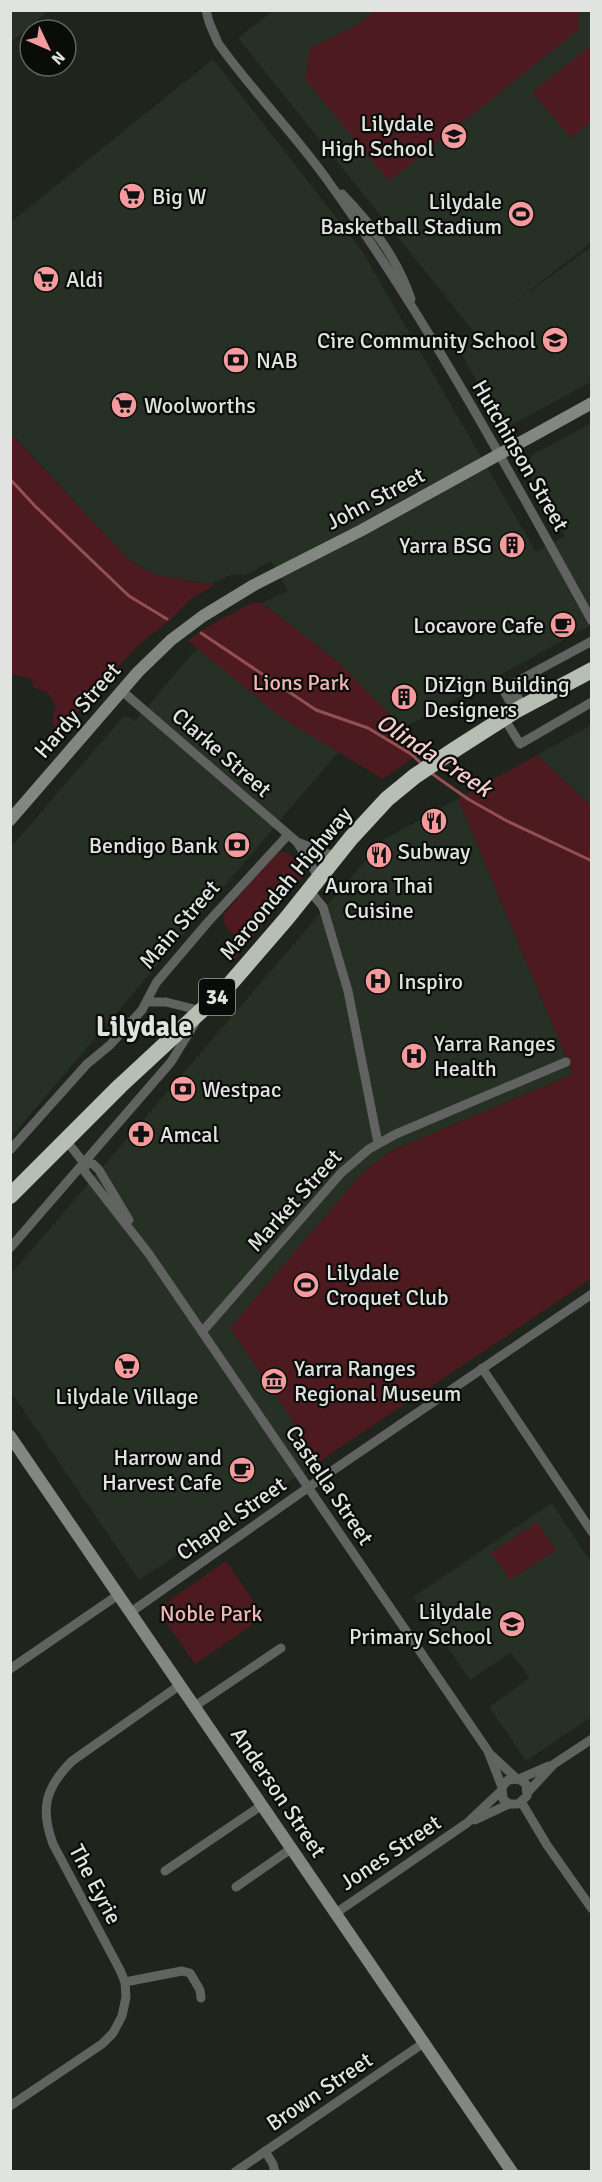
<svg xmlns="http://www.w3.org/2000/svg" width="602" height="2182" font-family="Signika,sans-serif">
	<rect width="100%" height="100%" fill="#1f241d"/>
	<g fill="#273025">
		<polygon points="11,10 48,10 48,11 11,42"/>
		<polygon points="273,11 591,11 591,243 511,305 591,247 591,382 508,427 502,427 457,346 474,332 238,38"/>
		<polygon points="213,59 362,251 536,552 565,536 527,469 532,455 591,423 591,625 405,727 399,724 337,661 262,603 288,591 271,561 245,575 233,574 211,584 156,575 129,560 11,433 11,222"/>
		<polygon points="198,647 282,718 339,751 11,1137 11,847 123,717 128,716 135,721"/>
		<polygon points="591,725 591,806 537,755"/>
		<polygon points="458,799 573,1074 391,1151 362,1173 230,1328 320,1461 139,1580 11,1392 11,1274 383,840"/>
		<polygon points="552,1503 591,1562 591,1717 526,1761 489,1707 529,1678 511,1652 470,1680 413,1597"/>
	</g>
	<g fill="#4d1b1f">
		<polygon points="374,11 579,11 578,30 389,181 305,79 310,48 359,24"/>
		<polygon points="591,46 591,121 571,138 532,92"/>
		<path d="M 10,433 L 129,560 L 156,575 L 215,585 L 192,598 L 169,621 L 138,645 L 59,732 C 48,726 55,715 55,704 L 48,693 L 33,687 L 32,679 L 11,674 Z"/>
		<polygon points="251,603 262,603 337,661 399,724 405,727 427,748 383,779 282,718 188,641 204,629"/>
		<polygon points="537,755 591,806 591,1279 320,1461 230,1328 362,1173 391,1151 573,1074 458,799"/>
		<path d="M 284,852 C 294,855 305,866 303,877 L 231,963 L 225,958 L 242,938 C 231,933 222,928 224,914 L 276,853 Z"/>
		<polygon points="537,1522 556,1550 510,1580 491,1553"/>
		<polygon points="226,1561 264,1617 195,1664 157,1609"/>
	</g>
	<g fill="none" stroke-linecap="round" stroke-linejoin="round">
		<g stroke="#944f52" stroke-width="3">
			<polyline points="10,479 35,506 129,596 167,619"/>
			<polyline points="201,633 316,710 368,728 411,754 422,764"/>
			<polyline points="431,773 468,799 507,821 592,861"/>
		</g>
		<g stroke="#60635f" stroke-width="9">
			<path d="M 206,10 L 209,22 L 218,43 C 252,91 294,133 328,181 C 428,320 509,471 592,621"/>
			<path d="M 342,194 C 372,225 397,258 411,299"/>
			<polyline points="511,685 523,707"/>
			<polyline points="122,691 297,842 336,857"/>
			<polyline points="515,711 503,689 592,641"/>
			<polyline points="504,718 520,744 592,702"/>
			<polyline points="297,842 319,878"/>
			<polyline points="309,890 323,907 348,991 378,1143"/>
			<polyline points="147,1002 166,1002 202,1011"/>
			<polyline points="65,1139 84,1163 85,1172 149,1254 488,1751 502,1787 503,1799 509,1804 518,1804 527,1796 526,1784 519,1779 508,1780 502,1787"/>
			<polyline points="10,1150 87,1064 110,1045 142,1010 156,983 208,922 288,835"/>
			<polyline points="84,1163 93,1164 99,1170 129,1220"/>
			<polyline points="10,1248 171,1062 195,1023"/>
			<polyline points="202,1332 341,1173 369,1149 396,1134 566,1062"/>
			<polyline points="482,1368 592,1532"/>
			<polyline points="131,1612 326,1475 592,1294"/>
			<polyline points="10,1669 118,1595"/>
			<polyline points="195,1706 281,1648"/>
			<polyline points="489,1753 516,1778"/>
			<polyline points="519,1779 549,1766"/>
			<polyline points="528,1792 554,1764 592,1739"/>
			<polyline points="522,1803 547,1845 592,1909"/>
			<polyline points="475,1820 509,1804"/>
			<polyline points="165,1871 262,1805"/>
			<polyline points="236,1887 292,1848"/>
			<polyline points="336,1913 467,1823 501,1791"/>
			<polyline points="125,1982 182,1971 190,1973 200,1990 201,1998"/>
			<path d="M 10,2106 L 102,2044 L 113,2033 L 122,2016 L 126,1997 L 125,1982 L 120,1970 L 53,1844 C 40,1809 45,1788 72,1761 L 180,1685"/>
			<polyline points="265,2151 273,2164 275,2172"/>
			<polyline points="235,2172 425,2042"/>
		</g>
		<g stroke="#838782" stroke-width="12">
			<polyline points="10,820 138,672 171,640 203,616 254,585 362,530 592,403"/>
			<polyline points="10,1436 512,2172"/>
		</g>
		<polyline stroke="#b7beb4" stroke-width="16" points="10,1196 120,1086 230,984 287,918 351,838 387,799 415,776 454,750 515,711 592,670"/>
	</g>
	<defs>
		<symbol id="school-disc" viewBox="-11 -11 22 22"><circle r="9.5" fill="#f59b9d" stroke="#0a0c09"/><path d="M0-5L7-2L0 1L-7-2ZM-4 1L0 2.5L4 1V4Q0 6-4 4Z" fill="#111"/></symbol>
		<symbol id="supermarket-disc" viewBox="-11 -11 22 22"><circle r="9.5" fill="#f59b9d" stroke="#0a0c09"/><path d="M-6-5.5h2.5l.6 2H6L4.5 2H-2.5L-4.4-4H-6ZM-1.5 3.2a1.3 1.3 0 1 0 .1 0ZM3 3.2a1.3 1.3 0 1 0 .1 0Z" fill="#111"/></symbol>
		<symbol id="stadium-disc" viewBox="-11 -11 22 22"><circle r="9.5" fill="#f59b9d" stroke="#0a0c09"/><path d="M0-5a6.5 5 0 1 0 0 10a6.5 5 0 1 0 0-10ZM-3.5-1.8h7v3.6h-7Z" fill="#111"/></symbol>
		<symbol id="bank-disc" viewBox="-11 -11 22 22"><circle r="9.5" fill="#f59b9d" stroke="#0a0c09"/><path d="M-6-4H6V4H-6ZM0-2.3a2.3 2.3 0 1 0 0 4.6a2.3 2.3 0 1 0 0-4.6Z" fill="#111"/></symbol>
		<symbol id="building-disc" viewBox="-11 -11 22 22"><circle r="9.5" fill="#f59b9d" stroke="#0a0c09"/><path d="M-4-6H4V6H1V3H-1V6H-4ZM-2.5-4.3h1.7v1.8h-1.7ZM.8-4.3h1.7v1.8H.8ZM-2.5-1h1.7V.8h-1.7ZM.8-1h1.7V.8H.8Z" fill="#111"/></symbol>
		<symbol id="cafe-disc" viewBox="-11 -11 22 22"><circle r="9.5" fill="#f59b9d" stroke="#0a0c09"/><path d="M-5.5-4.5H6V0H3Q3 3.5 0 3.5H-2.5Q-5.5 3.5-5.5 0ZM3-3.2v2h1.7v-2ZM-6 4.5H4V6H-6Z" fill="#111"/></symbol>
		<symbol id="restaurant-disc" viewBox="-11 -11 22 22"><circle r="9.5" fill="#f59b9d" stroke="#0a0c09"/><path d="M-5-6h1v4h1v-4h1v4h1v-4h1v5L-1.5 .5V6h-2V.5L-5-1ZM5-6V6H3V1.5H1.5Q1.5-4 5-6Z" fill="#111"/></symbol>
		<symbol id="hospital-disc" viewBox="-11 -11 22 22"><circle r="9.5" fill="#f59b9d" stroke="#0a0c09"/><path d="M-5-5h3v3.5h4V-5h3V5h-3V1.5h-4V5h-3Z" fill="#111"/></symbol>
		<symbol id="pharmacy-disc" viewBox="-11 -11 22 22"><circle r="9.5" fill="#f59b9d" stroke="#0a0c09"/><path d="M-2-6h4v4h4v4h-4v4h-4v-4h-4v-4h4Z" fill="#111"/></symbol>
		<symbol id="museum-disc" viewBox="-11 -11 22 22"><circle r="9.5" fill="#f59b9d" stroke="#0a0c09"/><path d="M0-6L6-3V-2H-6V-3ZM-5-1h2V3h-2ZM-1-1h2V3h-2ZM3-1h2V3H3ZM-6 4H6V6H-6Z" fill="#111"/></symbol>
	</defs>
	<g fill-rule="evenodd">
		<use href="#school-disc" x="439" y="121" width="30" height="30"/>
		<use href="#supermarket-disc" x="117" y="181" width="30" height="30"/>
		<use href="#stadium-disc" x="506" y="199" width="30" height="30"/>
		<use href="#supermarket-disc" x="31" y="264" width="30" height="30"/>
		<use href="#school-disc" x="540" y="325" width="30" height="30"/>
		<use href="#bank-disc" x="221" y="345" width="30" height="30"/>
		<use href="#supermarket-disc" x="109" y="390" width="30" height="30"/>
		<use href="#building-disc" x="497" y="530" width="30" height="30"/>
		<use href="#cafe-disc" x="548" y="610" width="30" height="30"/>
		<use href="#building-disc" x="389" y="682" width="30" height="30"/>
		<use href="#restaurant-disc" x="419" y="806" width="30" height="30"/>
		<use href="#bank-disc" x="222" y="830" width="30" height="30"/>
		<use href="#restaurant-disc" x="364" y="840" width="30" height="30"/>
		<use href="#hospital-disc" x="363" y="966" width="30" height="30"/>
		<use href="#hospital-disc" x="399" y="1041" width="30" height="30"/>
		<use href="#bank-disc" x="168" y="1074" width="30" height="30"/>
		<use href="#pharmacy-disc" x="126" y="1119" width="30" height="30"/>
		<use href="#stadium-disc" x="291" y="1270" width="30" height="30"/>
		<use href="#supermarket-disc" x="112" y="1351" width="30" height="30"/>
		<use href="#museum-disc" x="259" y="1366" width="30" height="30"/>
		<use href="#cafe-disc" x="227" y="1455" width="30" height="30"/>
		<use href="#school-disc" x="497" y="1609" width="30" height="30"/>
	</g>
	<g text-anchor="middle" stroke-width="4.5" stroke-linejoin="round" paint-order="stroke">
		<rect fill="#0a0c09" stroke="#a0a29f" stroke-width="1.5" x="199" y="979" width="36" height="36" rx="4.5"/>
		<g font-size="21" font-weight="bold" fill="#e0e3df">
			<text x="217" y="1004">34</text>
		</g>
		<g font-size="22" fill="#e0e3df" stroke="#0a0c09" text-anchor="start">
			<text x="434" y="131" text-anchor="end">Lilydale<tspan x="434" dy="25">High School</tspan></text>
			<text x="152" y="204">Big W</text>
			<text x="502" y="209" text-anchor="end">Lilydale<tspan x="502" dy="25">Basketball Stadium</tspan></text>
			<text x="66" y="287">Aldi</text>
			<text x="536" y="348" text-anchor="end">Cire Community School</text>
			<text x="256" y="368">NAB</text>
			<text x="144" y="413">Woolworths</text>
			<text x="492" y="553" text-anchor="end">Yarra BSG</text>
			<text x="544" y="633" text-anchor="end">Locavore Cafe</text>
			<text x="424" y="692">DiZign Building<tspan x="424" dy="25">Designers</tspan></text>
			<text x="218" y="853" text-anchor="end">Bendigo Bank</text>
			<text x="434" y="859" text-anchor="middle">Subway</text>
			<text x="379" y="893" text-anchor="middle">Aurora Thai<tspan x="379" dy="25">Cuisine</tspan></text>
			<text x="398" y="989">Inspiro</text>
			<text x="434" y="1051">Yarra Ranges<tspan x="434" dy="25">Health</tspan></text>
			<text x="202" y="1097">Westpac</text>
			<text x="160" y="1142">Amcal</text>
			<text x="326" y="1280">Lilydale<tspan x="326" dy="25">Croquet Club</tspan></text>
			<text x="294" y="1376">Yarra Ranges<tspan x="294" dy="25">Regional Museum</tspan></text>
			<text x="127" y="1404" text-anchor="middle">Lilydale Village</text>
			<text x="222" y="1465" text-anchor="end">Harrow and<tspan x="222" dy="25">Harvest Cafe</tspan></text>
			<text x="492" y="1619" text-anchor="end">Lilydale<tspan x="492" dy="25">Primary School</tspan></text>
		</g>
		<g font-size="22" fill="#e0e3df" stroke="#0a0c09">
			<text transform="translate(521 455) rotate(60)" y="8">Hutchinson Street</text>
			<text transform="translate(375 498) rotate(-28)" y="8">John Street</text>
			<text transform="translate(77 710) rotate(-49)" y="8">Hardy Street</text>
			<text transform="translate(222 752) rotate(41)" y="8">Clarke Street</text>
			<text transform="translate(285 883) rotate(-50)" y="8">Maroondah Highway</text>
			<text transform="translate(179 924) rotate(-49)" y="8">Main Street</text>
			<text transform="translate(294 1200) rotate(-48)" y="8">Market Street</text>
			<text transform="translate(330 1485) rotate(56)" y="8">Castella Street</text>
			<text transform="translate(231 1518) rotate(-35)" y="8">Chapel Street</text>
			<text transform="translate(279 1792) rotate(56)" y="8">Anderson Street</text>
			<text transform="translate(390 1852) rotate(-34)" y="8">Jones Street</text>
			<text transform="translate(96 1884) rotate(62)" y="8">The Eyrie</text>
			<text transform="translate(319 2091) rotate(-34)" y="8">Brown Street</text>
		</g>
		<g font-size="22" fill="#f3b4b5" stroke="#0a0c09">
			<text x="301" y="690">Lions Park</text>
			<text x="211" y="1621">Noble Park</text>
		</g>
		<g font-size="24" font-style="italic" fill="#f6cbcb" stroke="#0a0c09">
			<text transform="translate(434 755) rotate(33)" y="8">Olinda Creek</text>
		</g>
		<g font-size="28" font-weight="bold" fill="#e0e3df" stroke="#0a0c09">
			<text x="144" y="1036">Lilydale</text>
		</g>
	</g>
	<rect width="602" height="2182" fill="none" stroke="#e0e3df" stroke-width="24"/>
	<g transform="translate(48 48) rotate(134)"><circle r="28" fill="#0a0c09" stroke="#60625f" stroke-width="1.5"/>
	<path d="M0-4.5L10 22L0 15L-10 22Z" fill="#f59b9d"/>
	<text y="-9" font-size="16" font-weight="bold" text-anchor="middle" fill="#e0e3df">N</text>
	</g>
</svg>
